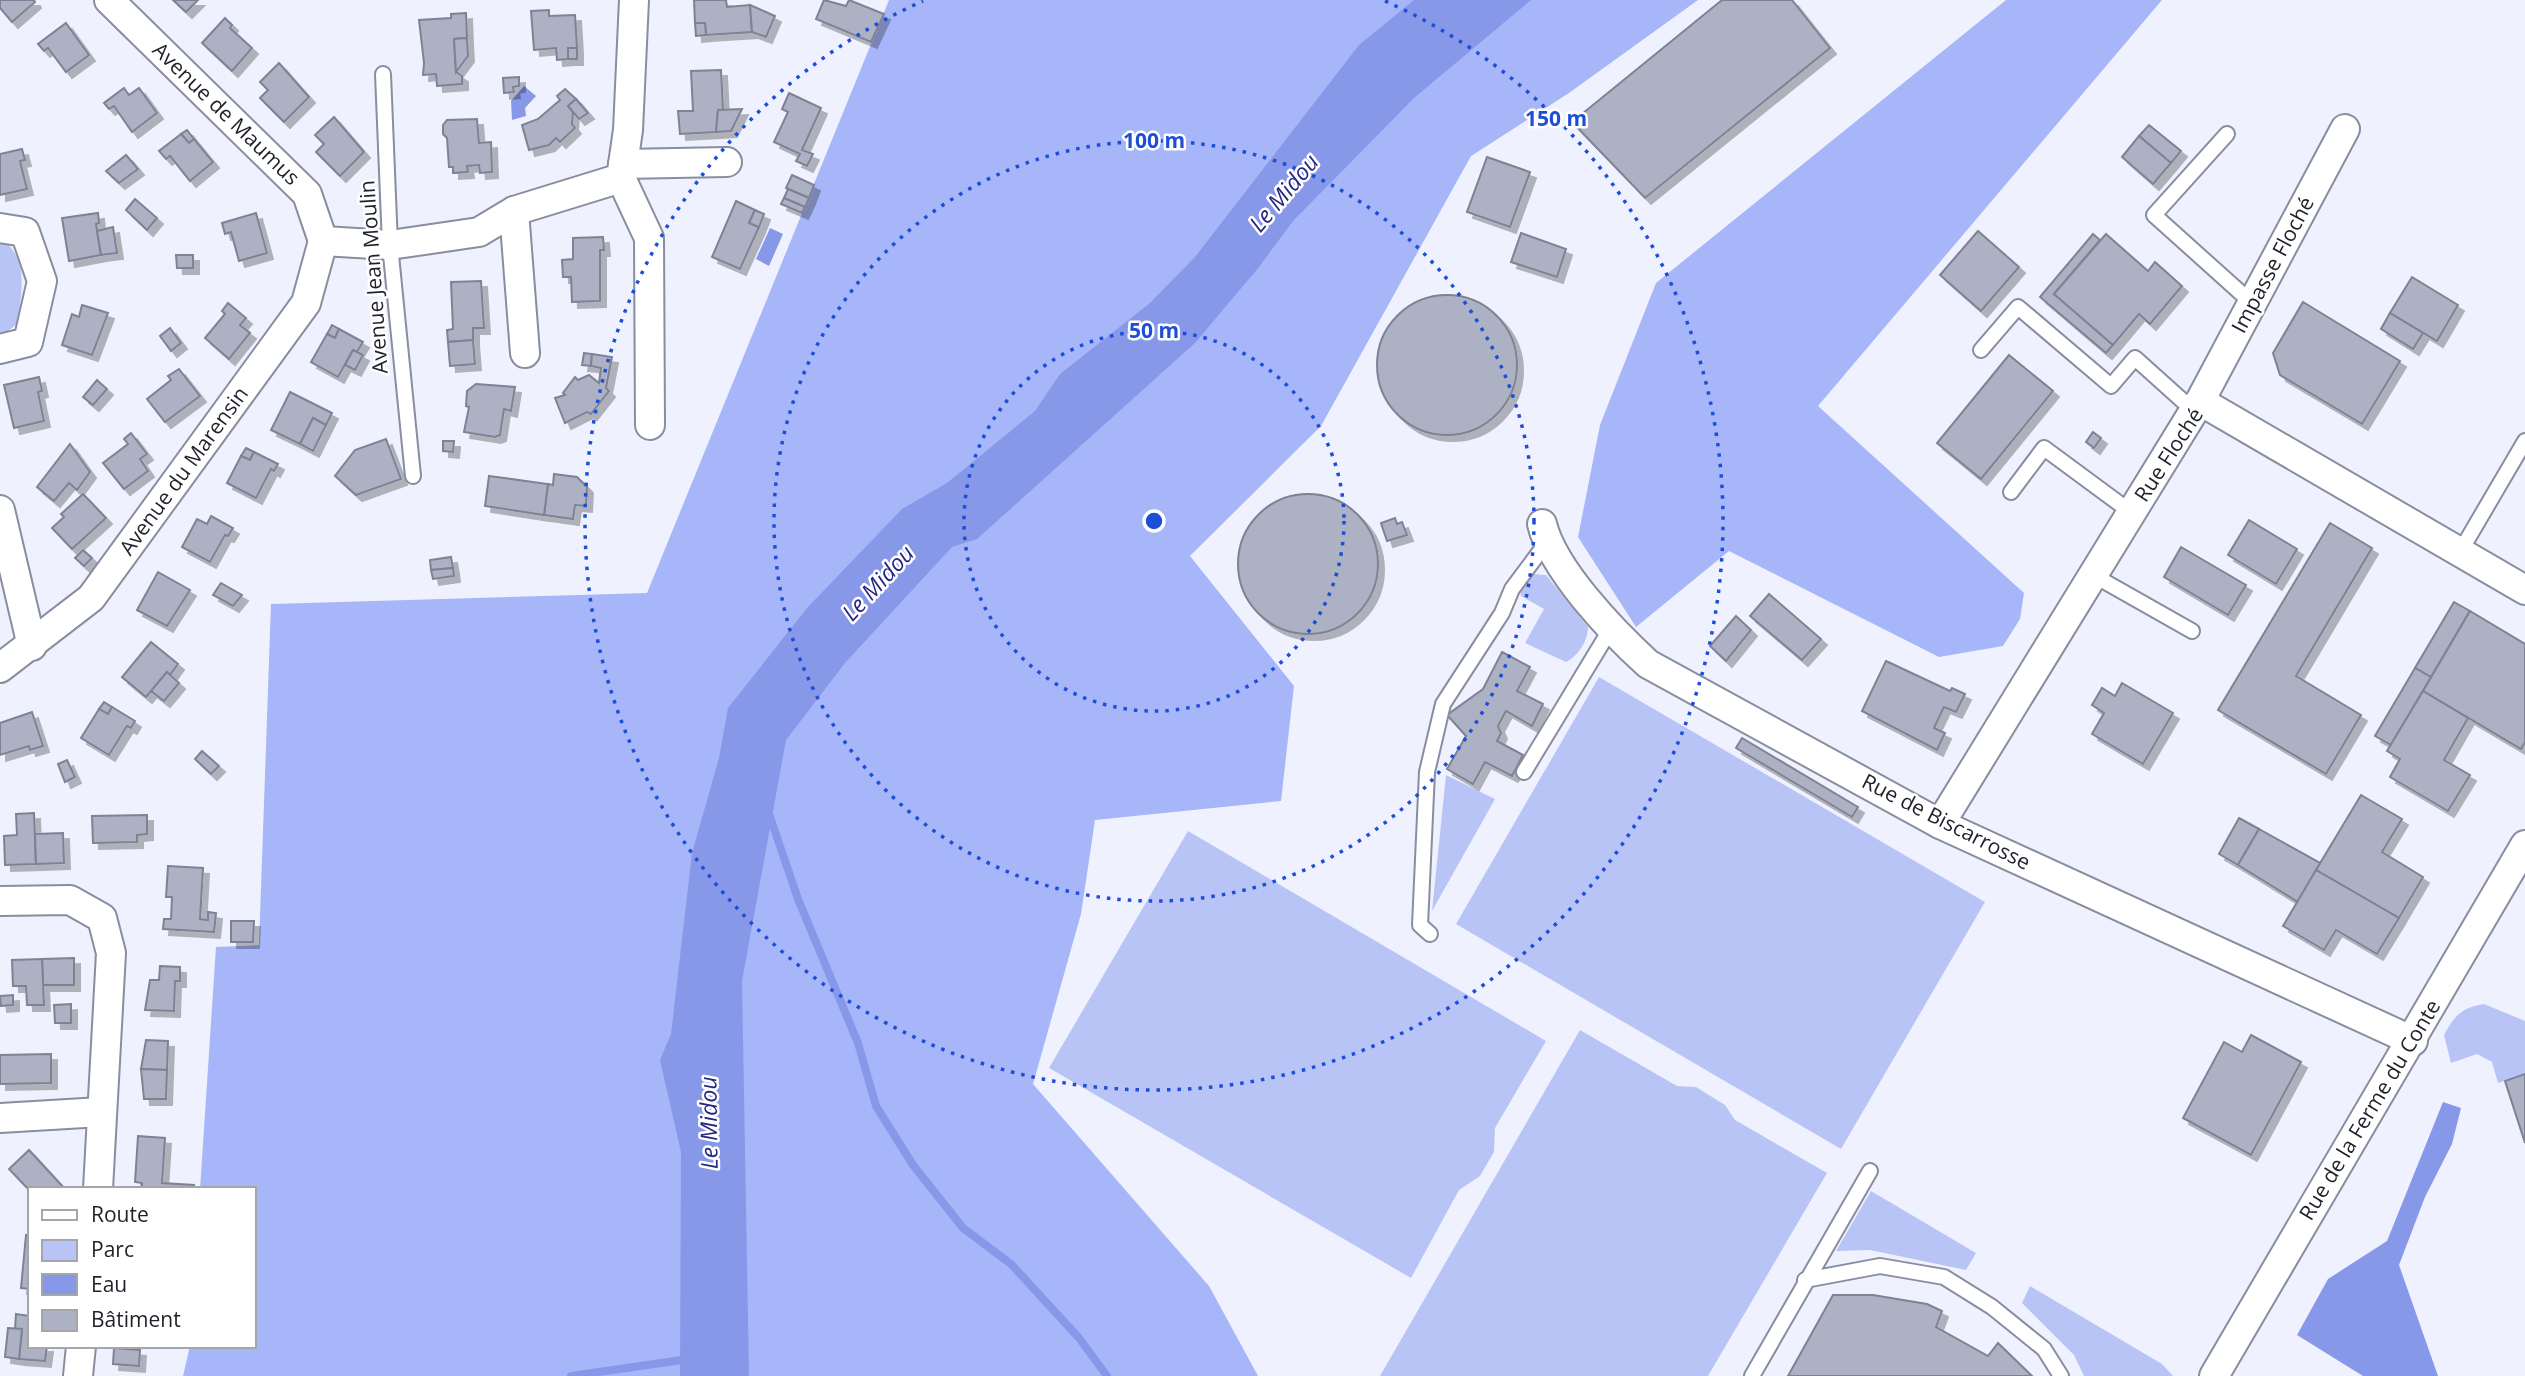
<svg xmlns="http://www.w3.org/2000/svg" width="2525" height="1376" font-family="'Open Sans',sans-serif">
	<defs>
		<filter id="shadow"><feDropShadow dx="6" dy="6" stdDeviation="0" flood-color="#0004"/></filter>
	</defs>
	<rect width="100%" height="100%" fill="#eff2fe"/>
	<g fill="#b8c4f6">
		<path d="M 0,242 L 7,243 C 29,266 21,295 17,324 L 0,337 Z"/>
		<path d="M 1533,574 L 1546,575 L 1588,627 C 1588,641 1578,656 1566,662 L 1525,643 L 1544,609 L 1521,596 L 1520,589 Z"/>
		<polygon points="1599,677 1985,902 1841,1149 1456,924"/>
		<polygon points="1446,775 1495,799 1432,911"/>
		<polygon points="1188,831 1546,1041 1495,1128 1494,1152 1480,1176 1459,1190 1411,1278 1049,1068"/>
		<path d="M 2484,1004 L 2525,1021 L 2525,1074 L 2498,1083 L 2492,1062 L 2477,1054 L 2451,1063 L 2444,1035 C 2455,1015 2461,1008 2484,1004 Z"/>
		<polygon points="1580,1030 1677,1086 1696,1087 1725,1105 1735,1120 1827,1173 1708,1376 1380,1376"/>
		<polygon points="1871,1191 1976,1253 1966,1270 1870,1250 1836,1251"/>
		<polygon points="2030,1286 2162,1364 2173,1376 2084,1376 2074,1355 2022,1303"/>
	</g>
	<g fill="#a7b6f8">
		<polygon points="889,0 1698,0 1569,93 1471,156 1321,426 1190,556 1294,686 1281,801 1095,820 1081,914 1033,1084 1209,1286 1258,1376 183,1376 190,1346 254,1346 254,1189 200,1189 216,947 259,945 271,604 647,593"/>
		<polygon points="2006,0 2162,0 1818,406 2024,593 2020,619 2003,646 1939,657 1729,551 1636,627 1578,537 1600,425 1656,283"/>
	</g>
	<g fill="#8798e8">
		<polygon points="1414,0 1531,0 1414,98 1293,221 1259,267 1195,343 977,539 952,547 845,663 786,740 742,981 749,1376 680,1376 681,1152 660,1060 671,1034 692,853 719,758 728,708 807,608 902,509 947,483 1035,411 1060,374 1150,303 1195,257 1359,45"/>
		<polygon points="524,86 536,96 525,108 526,116 512,120 511,101"/>
		<polygon points="770,228 783,234 769,266 756,259"/>
		<polygon points="2443,1102 2461,1108 2452,1144 2425,1197 2399,1265 2438,1376 2363,1376 2297,1335 2328,1279 2387,1241"/>
	</g>
	<g fill="none" stroke-linecap="round" stroke-linejoin="round">
		<g stroke="#8798e8" stroke-width="8">
			<polyline points="767,808 798,899 858,1043 876,1106 913,1165 963,1228 1011,1264 1079,1338 1107,1376"/>
			<polyline points="571,1376 689,1359"/>
		</g>
	</g>
	<g fill="#acb1c4" stroke="#7e8294" stroke-width="2" filter="url(#shadow)">
		<polygon points="0,0 34,0 35,2 12,22 0,8"/>
		<polygon points="173,0 198,0 186,12"/>
		<polygon points="694,0 726,0 727,7 750,5 752,32 706,35 705,23 695,23"/>
		<polygon points="824,0 846,6 849,0 884,14 871,42 816,19"/>
		<polygon points="1722,0 1792,0 1830,48 1645,198 1572,122"/>
		<polygon points="750,5 775,16 766,37 752,32"/>
		<polygon points="549,10 549,16 575,15 577,48 568,48 568,59 557,60 556,48 534,50 531,11"/>
		<polygon points="466,13 467,38 454,39 456,72 462,76 462,84 437,86 436,74 423,75 424,63 419,20 451,18 451,14"/>
		<polygon points="225,18 232,25 230,28 252,48 232,71 202,43"/>
		<polygon points="66,23 89,55 66,72 48,48 44,51 38,44"/>
		<polygon points="695,23 705,23 706,35 696,36"/>
		<polygon points="467,38 468,56 456,72 454,39"/>
		<rect x="568" y="48" width="9" height="11"/>
		<polygon points="279,63 309,97 284,122 260,98 268,90 260,82"/>
		<polygon points="721,70 723,110 718,110 716,132 680,134 678,111 693,111 691,71"/>
		<polygon points="519,77 519,86 513,87 514,92 504,93 503,78"/>
		<polygon points="124,88 129,95 139,88 157,113 132,132 114,106 109,109 104,103"/>
		<polygon points="565,89 576,99 568,106 573,112 572,124 575,128 560,142 556,138 549,145 529,150 522,125 538,119 560,100 557,96"/>
		<polygon points="789,93 821,108 802,150 813,154 807,166 796,161 800,154 774,142 788,112 782,109"/>
		<polygon points="576,99 588,113 579,119 568,106"/>
		<polygon points="742,109 731,131 716,132 718,110"/>
		<polygon points="334,117 364,152 340,176 316,152 324,144 315,135"/>
		<polygon points="477,119 479,143 491,142 492,172 480,173 479,165 467,166 468,172 453,173 453,167 449,167 447,138 443,134 443,125 447,120"/>
		<polygon points="2149,125 2181,151 2171,163 2139,136"/>
		<polygon points="187,130 194,139 189,143 181,134"/>
		<polygon points="181,134 189,143 194,139 213,162 190,181 170,156 166,159 159,151"/>
		<polygon points="2139,136 2171,163 2153,184 2122,157"/>
		<polygon points="22,149 25,160 20,161 27,189 0,195 0,154"/>
		<polygon points="126,155 138,169 119,183 106,171"/>
		<polygon points="1487,157 1530,172 1510,227 1467,212"/>
		<polygon points="792,175 814,185 809,198 786,188"/>
		<polygon points="788,189 809,198 805,207 784,198"/>
		<polygon points="784,198 805,207 802,213 781,204"/>
		<polygon points="135,199 157,218 147,230 126,210"/>
		<polygon points="736,201 755,210 749,223 759,227 740,269 712,257"/>
		<polygon points="755,210 764,214 759,227 749,223"/>
		<polygon points="98,213 99,223 96,224 101,255 69,261 62,218"/>
		<polygon points="256,213 267,253 239,261 231,232 225,234 222,223"/>
		<polygon points="113,227 117,253 101,255 97,231"/>
		<polygon points="1978,231 2019,267 1981,311 1940,275"/>
		<polygon points="1521,233 1566,249 1557,277 1511,262"/>
		<polygon points="2093,234 2100,240 2054,294 2113,345 2106,353 2040,297"/>
		<polygon points="2106,234 2148,271 2155,262 2182,286 2150,324 2139,314 2113,345 2054,294"/>
		<polygon points="603,237 604,250 600,250 600,301 572,302 571,277 563,277 562,260 573,259 573,238"/>
		<polygon points="176,255 193,255 193,268 177,268"/>
		<polygon points="2412,277 2458,305 2437,341 2390,313"/>
		<polygon points="481,281 484,328 473,328 473,340 448,342 447,330 453,329 451,282"/>
		<circle cx="1447" cy="365" r="70"/>
		<polygon points="2303,302 2400,361 2362,424 2280,375 2273,353"/>
		<polygon points="228,303 246,318 240,325 250,333 229,359 205,338 225,314 222,311"/>
		<polygon points="82,305 108,313 92,355 62,345 72,314 79,317"/>
		<polygon points="2390,313 2423,333 2413,349 2381,329"/>
		<polygon points="332,325 339,329 335,338 327,334"/>
		<polygon points="170,328 181,343 171,351 160,336"/>
		<polygon points="339,329 363,342 357,352 353,350 338,377 311,362 327,334 335,338"/>
		<polygon points="473,340 475,364 450,366 448,342"/>
		<polygon points="353,350 363,355 355,370 345,365"/>
		<polygon points="584,353 592,354 591,366 582,365"/>
		<polygon points="592,354 612,357 606,388 609,391 591,414 587,412 565,423 555,398 565,395 563,393 575,377 578,380 589,375 599,383 601,368 591,366"/>
		<polygon points="2009,355 2053,391 1981,479 1937,443"/>
		<polygon points="179,369 200,396 165,422 147,399 171,380 168,376"/>
		<polygon points="39,377 42,391 38,392 44,421 14,428 4,385"/>
		<polygon points="97,380 107,389 93,405 83,397"/>
		<polygon points="476,384 515,387 511,411 504,409 500,435 495,437 464,432 469,407 466,406 467,391"/>
		<polygon points="290,392 332,413 326,425 313,418 300,444 271,430"/>
		<polygon points="313,418 326,425 313,451 300,444"/>
		<polygon points="2093,432 2101,438 2094,448 2086,442"/>
		<polygon points="131,433 147,454 140,459 148,471 124,489 103,463 128,444 124,439"/>
		<polygon points="386,439 401,479 356,495 335,476 355,450"/>
		<polygon points="443,441 454,441 453,452 443,451"/>
		<polygon points="70,444 90,472 77,490 69,483 54,501 37,487"/>
		<polygon points="246,448 254,452 250,460 241,456"/>
		<polygon points="254,452 278,464 274,471 271,469 256,498 227,483 241,456 250,460"/>
		<polygon points="554,474 577,477 587,487 586,506 575,505 573,519 544,515 548,484 553,485"/>
		<polygon points="489,476 548,484 544,515 485,506"/>
		<circle cx="1308" cy="564" r="70"/>
		<polygon points="83,494 106,518 72,549 52,528 64,517 61,514"/>
		<polygon points="211,516 233,528 228,536 225,535 210,562 182,547 197,519 207,524"/>
		<polygon points="1395,518 1397,524 1402,522 1407,535 1387,541 1381,523"/>
		<polygon points="2249,520 2297,549 2276,584 2228,555"/>
		<polygon points="2330,523 2372,548 2296,676 2361,715 2326,774 2218,710"/>
		<polygon points="2181,547 2246,585 2228,615 2164,577"/>
		<polygon points="83,550 92,558 84,566 75,558"/>
		<polygon points="451,557 453,568 431,570 430,560"/>
		<polygon points="453,568 454,576 433,579 431,570"/>
		<polygon points="158,572 190,590 167,626 137,610"/>
		<polygon points="221,583 242,595 233,606 213,595"/>
		<polygon points="1769,594 1821,639 1802,660 1750,616"/>
		<polygon points="2454,602 2470,611 2431,677 2415,668"/>
		<polygon points="2470,611 2525,644 2525,742 2521,749 2423,691"/>
		<polygon points="1736,616 1751,630 1726,661 1710,646"/>
		<polygon points="151,642 178,664 170,675 167,672 146,697 122,677"/>
		<polygon points="1502,652 1530,667 1517,691 1543,704 1532,726 1506,711 1498,726 1501,733 1497,741 1523,755 1512,776 1485,762 1473,784 1447,769 1466,736 1447,715 1483,689"/>
		<polygon points="1886,661 1950,691 1952,688 1965,694 1956,712 1944,707 1934,728 1945,733 1937,750 1862,711"/>
		<polygon points="2415,668 2431,677 2391,745 2375,736"/>
		<polygon points="167,672 179,683 164,701 151,691"/>
		<polygon points="2122,683 2173,713 2143,764 2092,734 2104,713 2092,705 2102,688 2115,696"/>
		<polygon points="2423,691 2468,718 2444,760 2470,775 2448,811 2390,777 2400,759 2387,751"/>
		<polygon points="104,702 112,707 108,714 99,709"/>
		<polygon points="112,707 135,721 131,728 127,726 109,755 81,738 99,709 108,714"/>
		<polygon points="32,712 43,746 30,750 29,746 0,755 0,723"/>
		<polygon points="1742,738 1858,807 1852,817 1736,748"/>
		<polygon points="202,751 219,766 211,774 195,759"/>
		<polygon points="67,760 75,777 65,782 58,764"/>
		<polygon points="2361,795 2402,819 2382,852 2423,877 2399,918 2316,870"/>
		<polygon points="34,813 36,864 5,865 4,836 17,835 16,814"/>
		<polygon points="147,815 147,834 137,835 137,842 93,843 92,816"/>
		<polygon points="2239,818 2259,829 2238,865 2219,854"/>
		<polygon points="2259,829 2320,863 2298,902 2238,865"/>
		<polygon points="63,833 64,863 36,864 35,834"/>
		<polygon points="168,866 203,868 200,919 208,920 208,912 216,913 214,932 163,929 164,919 171,919 172,897 166,897"/>
		<polygon points="2316,870 2399,918 2377,954 2336,930 2324,950 2283,926"/>
		<polygon points="231,921 254,921 253,942 231,942"/>
		<polygon points="74,958 74,985 43,985 42,959"/>
		<polygon points="42,959 44,1005 27,1005 26,986 13,986 12,960"/>
		<polygon points="160,966 180,967 180,981 175,981 174,1011 145,1010 150,980 159,980"/>
		<polygon points="13,995 13,1005 1,1006 0,996"/>
		<polygon points="71,1004 71,1023 55,1023 54,1005"/>
		<polygon points="2251,1035 2301,1062 2251,1155 2183,1118 2224,1042 2242,1052"/>
		<polygon points="146,1040 168,1041 167,1070 141,1069"/>
		<polygon points="51,1054 51,1083 0,1084 0,1055"/>
		<polygon points="141,1069 167,1070 166,1099 144,1099"/>
		<polygon points="2525,1074 2525,1143 2505,1081"/>
		<polygon points="138,1136 165,1138 162,1183 194,1185 193,1189 142,1189 142,1183 135,1182"/>
		<polygon points="29,1150 63,1187 61,1189 30,1191 9,1169"/>
		<polygon points="26,1235 30,1236 30,1289 21,1288"/>
		<polygon points="1833,1295 1873,1295 1927,1304 1942,1311 1936,1327 1988,1356 1998,1343 2032,1376 1788,1376"/>
		<polygon points="16,1314 30,1316 30,1346 47,1346 45,1361 19,1359 22,1329 15,1329"/>
		<polygon points="8,1328 22,1329 19,1359 5,1357"/>
		<polygon points="114,1348 140,1350 139,1366 113,1364"/>
	</g>
	<g fill="none" stroke-linecap="round" stroke-linejoin="round">
		<defs>
			<g id="lane">
				<polyline points="383,74 390,245 413,476"/>
				<polyline points="2227,134 2154,215 2252,303"/>
				<polyline points="1981,350 2018,307 2111,386 2135,358 2194,411"/>
				<polyline points="2011,492 2044,448 2132,513"/>
				<polyline points="2460,552 2525,441"/>
				<polyline points="2093,575 2192,631"/>
				<polyline points="1524,772 1610,630"/>
				<polyline points="1430,934 1420,925 1427,772 1443,704 1502,613 1512,589 1547,542"/>
				<polyline points="1805,1280 1880,1266 1944,1277 1992,1307 2044,1349 2061,1376"/>
				<polyline points="1752,1376 1870,1171"/>
			</g>
			<g id="street">
				<polyline points="109,0 307,194 323,241"/>
				<polyline points="623,164 727,162"/>
				<polyline points="621,178 649,238 650,425"/>
				<polyline points="514,211 525,353"/>
				<polyline points="0,228 25,232 42,281 28,342 0,349"/>
				<polyline points="323,241 390,245 479,232 514,211 621,178 628,130 634,0"/>
				<polyline points="2200,401 2345,129"/>
				<polyline points="0,510 32,646"/>
				<path d="M 1542,524 C 1553,570 1613,632 1648,664 L 1940,824 L 2413,1041"/>
				<polyline points="0,668 91,598 306,303 323,241"/>
				<polyline points="1940,824 2200,401 2525,590"/>
				<polyline points="0,901 70,900 102,918 111,953 98,1189"/>
				<polyline points="0,1118 101,1112"/>
				<polyline points="78,1376 81,1346"/>
				<polyline points="2214,1376 2525,845"/>
			</g>
		</defs>
		<use href="#lane" stroke="#888d9f" stroke-width="18"/>
		<use href="#street" stroke="#888d9f" stroke-width="32"/>
		<use href="#lane" stroke="#fff" stroke-width="14"/>
		<use href="#street" stroke="#fff" stroke-width="28"/>
	</g>
	<g fill="none" stroke="#1d4ed8" stroke-width="3.5" stroke-dasharray="3.5 7">
		<circle cx="1154" cy="521" r="190"/>
		<circle cx="1154" cy="521" r="380"/>
		<path d="M1385 1A569 569 0 1 1 923 1"/>
	</g>
	<g text-anchor="middle" stroke-width="5" stroke-linejoin="round" paint-order="stroke">
		<g font-size="21" fill="#1f2128" stroke="#fff">
			<text transform="translate(226 114) rotate(44)" y="7">Avenue de Maumus</text>
			<text transform="translate(2273 265) rotate(-62)" y="7">Impasse Floché</text>
			<text transform="translate(374 277) rotate(-94)" y="7">Avenue Jean Moulin</text>
			<text transform="translate(2169 455) rotate(-57)" y="7">Rue Floché</text>
			<text transform="translate(184 471) rotate(-54)" y="7">Avenue du Marensin</text>
			<text transform="translate(1946 822) rotate(27)" y="7">Rue de Biscarrosse</text>
			<text transform="translate(2370 1110) rotate(-59)" y="7">Rue de la Ferme du Conte</text>
		</g>
		<g font-size="23" font-style="italic" fill="#252783" stroke="#fff">
			<text transform="translate(1284 193) rotate(-50)" y="8">Le Midou</text>
			<text transform="translate(878 583) rotate(-47)" y="8">Le Midou</text>
			<text transform="translate(709 1123) rotate(-91)" y="8">Le Midou</text>
		</g>
	</g>
	<circle cx="1154" cy="521" r="10" fill="#1d4ed8" stroke="#fff" stroke-width="3.5"/>
	<g font-size="21" text-anchor="middle" font-weight="bold" fill="#1d4ed8" stroke="#fff" stroke-width="5" stroke-linejoin="round" paint-order="stroke">
		<text x="1556" y="126">150 m</text>
		<text x="1154" y="148">100 m</text>
		<text x="1154" y="338">50 m</text>
	</g>
	<rect x="28" y="1187" width="228" height="161" fill="#ffffff" stroke="#a5a6a9" stroke-width="2"/>
	<rect x="42" y="1210" width="35" height="10" fill="#ffffff" stroke="#a5a6a9" stroke-width="2"/>
	<text x="91" y="1222" font-size="21" fill="#1f2128">Route</text>
	<rect x="42" y="1240" width="35" height="21" fill="#b8c4f6" stroke="#a5a6a9" stroke-width="2"/>
	<text x="91" y="1257" font-size="21" fill="#1f2128">Parc</text>
	<rect x="42" y="1274" width="35" height="21" fill="#8798e8" stroke="#a5a6a9" stroke-width="2"/>
	<text x="91" y="1292" font-size="21" fill="#1f2128">Eau</text>
	<rect x="42" y="1310" width="35" height="21" fill="#acb1c4" stroke="#a5a6a9" stroke-width="2"/>
	<text x="91" y="1327" font-size="21" fill="#1f2128">Bâtiment</text>
</svg>
